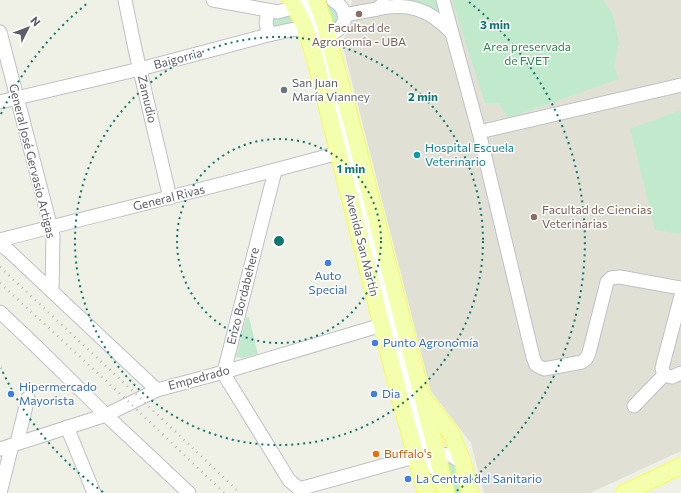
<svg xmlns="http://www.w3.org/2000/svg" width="681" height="493" font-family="Commissioner,sans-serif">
	<rect width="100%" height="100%" fill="#f0f1e6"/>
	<polygon fill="#e0e1d4" points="352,0 681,0 681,451 590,493 484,493 471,443 431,391 342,43 350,26 352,18 350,9"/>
	<g fill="#c1eacd">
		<polygon points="393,0 443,0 451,32 393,1"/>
		<polygon points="452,0 603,0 613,14 619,43 614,66 619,79 508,118 499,103 485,103"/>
		<polygon points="324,3 328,4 337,9 339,20 332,27"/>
		<polygon points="292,14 297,24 272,29 271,18"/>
		<polygon points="681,110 681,234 655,230 630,129"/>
		<polygon points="249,317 258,354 243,358 236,357 246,318"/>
		<polygon points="447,462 451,462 458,467 465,493 453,493"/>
	</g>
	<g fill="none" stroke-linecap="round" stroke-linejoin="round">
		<defs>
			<g id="minor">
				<polyline points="125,0 135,49 170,198"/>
				<polyline points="213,0 278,12 304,4"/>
				<polyline points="302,0 307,10 314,34"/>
				<polyline points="443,0 479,132 533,357 536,365 544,369 582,362 586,359 589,353 607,282 611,278 620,277 681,288"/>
				<path d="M 377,9 C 408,2 429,9 451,32"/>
				<path d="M 270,11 C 265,19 264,28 272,34"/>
				<polyline points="344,15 377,9 383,4"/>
				<polyline points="0,32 53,236 52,291"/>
				<polyline points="322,44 350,154 361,191"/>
				<path d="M 0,102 L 140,69 L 272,34 C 282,32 291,29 300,29 C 306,29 311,30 316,31 C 320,32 324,34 328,34 C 337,33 344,26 345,17 C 345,10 339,4 333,0"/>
				<polyline points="479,132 681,85"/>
				<polyline points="275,171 224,372 225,376 289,480 304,493"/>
				<polyline points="357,198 371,240 382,285 398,359"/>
				<path d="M 0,240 C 113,211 226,184 338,153"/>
				<polyline points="0,244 8,250 157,390"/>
				<polyline points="681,296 662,368 664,375 672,377 681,373"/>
				<polyline points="0,312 39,349 106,415 189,493"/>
				<polyline points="400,350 424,439 435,469"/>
				<polyline points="634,406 664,375"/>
				<polyline points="67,427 94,493"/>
				<polyline points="17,443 28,398"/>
				<polyline points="0,449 106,415 157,390 224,372 392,322"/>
				<polyline points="299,489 407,459 437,454 450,455 457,459 463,463"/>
				<polyline points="0,493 12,445"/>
			</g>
			<g id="major">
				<polyline points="291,0 303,22 314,55 400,398 426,493"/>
				<polyline points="316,0 324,22 352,125 437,454 446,493"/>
				<polyline points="426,401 451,433 463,463 470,493"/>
				<polyline points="624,493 681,466"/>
			</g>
		</defs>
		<use href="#minor" stroke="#bfc0c7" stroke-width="15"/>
		<use href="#major" stroke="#f7fc54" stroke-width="18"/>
		<use href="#minor" stroke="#fff" stroke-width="13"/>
		<use href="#major" stroke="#f3ffac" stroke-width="16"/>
		<g stroke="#b9b9ba" stroke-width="2.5" stroke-dasharray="1 5" stroke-linecap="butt">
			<polyline points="0,267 140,398 181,437 240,493"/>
			<polyline points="0,283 130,403 224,493"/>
		</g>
	</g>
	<g fill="none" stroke="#0f766e" stroke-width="2" stroke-dasharray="2 4">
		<circle cx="279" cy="241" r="102"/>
		<circle cx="279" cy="241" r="204"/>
		<path d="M103 492A306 306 0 0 1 1 368M1 114A306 306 0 0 1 89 2M469 2A306 306 0 0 1 455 492"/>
	</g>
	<g fill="#8d6e63" stroke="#fff" stroke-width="1.5">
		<circle cx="359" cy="14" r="4"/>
		<circle cx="534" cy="217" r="4"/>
	</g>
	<circle fill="#6b7280" stroke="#fff" stroke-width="1.5" cx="284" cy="90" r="4"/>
	<circle fill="#0f9aa8" stroke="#fff" stroke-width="1.5" cx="417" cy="155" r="4"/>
	<g fill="#3f7fe0" stroke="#fff" stroke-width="1.5">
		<circle cx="328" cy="263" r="4"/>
		<circle cx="375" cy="343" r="4"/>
		<circle cx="11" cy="394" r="4"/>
		<circle cx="374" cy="394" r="4"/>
		<circle cx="408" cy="479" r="4"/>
	</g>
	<circle fill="#e8710a" stroke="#fff" stroke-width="1.5" cx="376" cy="454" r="4"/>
	<g text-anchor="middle" stroke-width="3" stroke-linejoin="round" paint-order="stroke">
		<g font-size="12" fill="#785e54" stroke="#fff">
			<text x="359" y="32">Facultad de<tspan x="359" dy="14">Agronomía - UBA</tspan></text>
			<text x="542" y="214" text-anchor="start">Facultad de Ciencias<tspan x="542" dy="14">Veterinarias</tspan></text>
		</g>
		<g font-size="12" fill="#2f854d" stroke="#fff">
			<text x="527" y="51">Area preservada<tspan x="527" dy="14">de FVET</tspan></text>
		</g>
		<g font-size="12" fill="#5d5e67" stroke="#fff">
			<text transform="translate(178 59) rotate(-15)" y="4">Baigorria</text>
			<text transform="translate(147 99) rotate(77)" y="4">Zamudio</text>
			<text transform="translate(32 161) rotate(76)" y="4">General José Gervasio Artigas</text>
			<text transform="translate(169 198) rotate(-14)" y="4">General Rivas</text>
			<text transform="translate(362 245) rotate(76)" y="4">Avenida San Martín</text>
			<text transform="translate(243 296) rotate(-76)" y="4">Enzo Bordabehere</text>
			<text transform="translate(199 378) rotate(-15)" y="4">Empedrado</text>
		</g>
		<g font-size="12" fill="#5b616d" stroke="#fff" text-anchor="start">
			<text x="292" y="87">San Juan<tspan x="292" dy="14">María Vianney</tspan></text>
		</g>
		<g font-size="12" fill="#0d838f" stroke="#fff" text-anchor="start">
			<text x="425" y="152">Hospital Escuela<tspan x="425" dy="14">Veterinario</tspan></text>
		</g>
		<g font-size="12" fill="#366cbe" stroke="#fff" text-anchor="start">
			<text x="328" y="280" text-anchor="middle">Auto<tspan x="328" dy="14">Special</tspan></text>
			<text x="383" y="347">Punto Agronomía</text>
			<text x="19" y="391">Hipermercado<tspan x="19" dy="14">Mayorista</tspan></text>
			<text x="382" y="398">Dia</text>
			<text x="416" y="483">La Central del Sanitario</text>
		</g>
		<g font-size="12" fill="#c56008" stroke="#fff" text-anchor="start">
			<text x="384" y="458">Buffalo's</text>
		</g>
	</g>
	<circle cx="279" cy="241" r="6" fill="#0f766e" stroke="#fff" stroke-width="2"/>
	<g font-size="12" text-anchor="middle" font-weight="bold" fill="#0f766e" stroke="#fff" stroke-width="3" stroke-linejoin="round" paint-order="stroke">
		<text x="495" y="29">3 min</text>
		<text x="423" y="101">2 min</text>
		<text x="351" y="173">1 min</text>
	</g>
	<g transform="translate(28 28) rotate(48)" stroke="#ffffff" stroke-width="3" paint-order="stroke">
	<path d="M0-3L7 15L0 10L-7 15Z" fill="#5d5e67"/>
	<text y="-6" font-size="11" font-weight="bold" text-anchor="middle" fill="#5d5e67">N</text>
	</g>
</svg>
